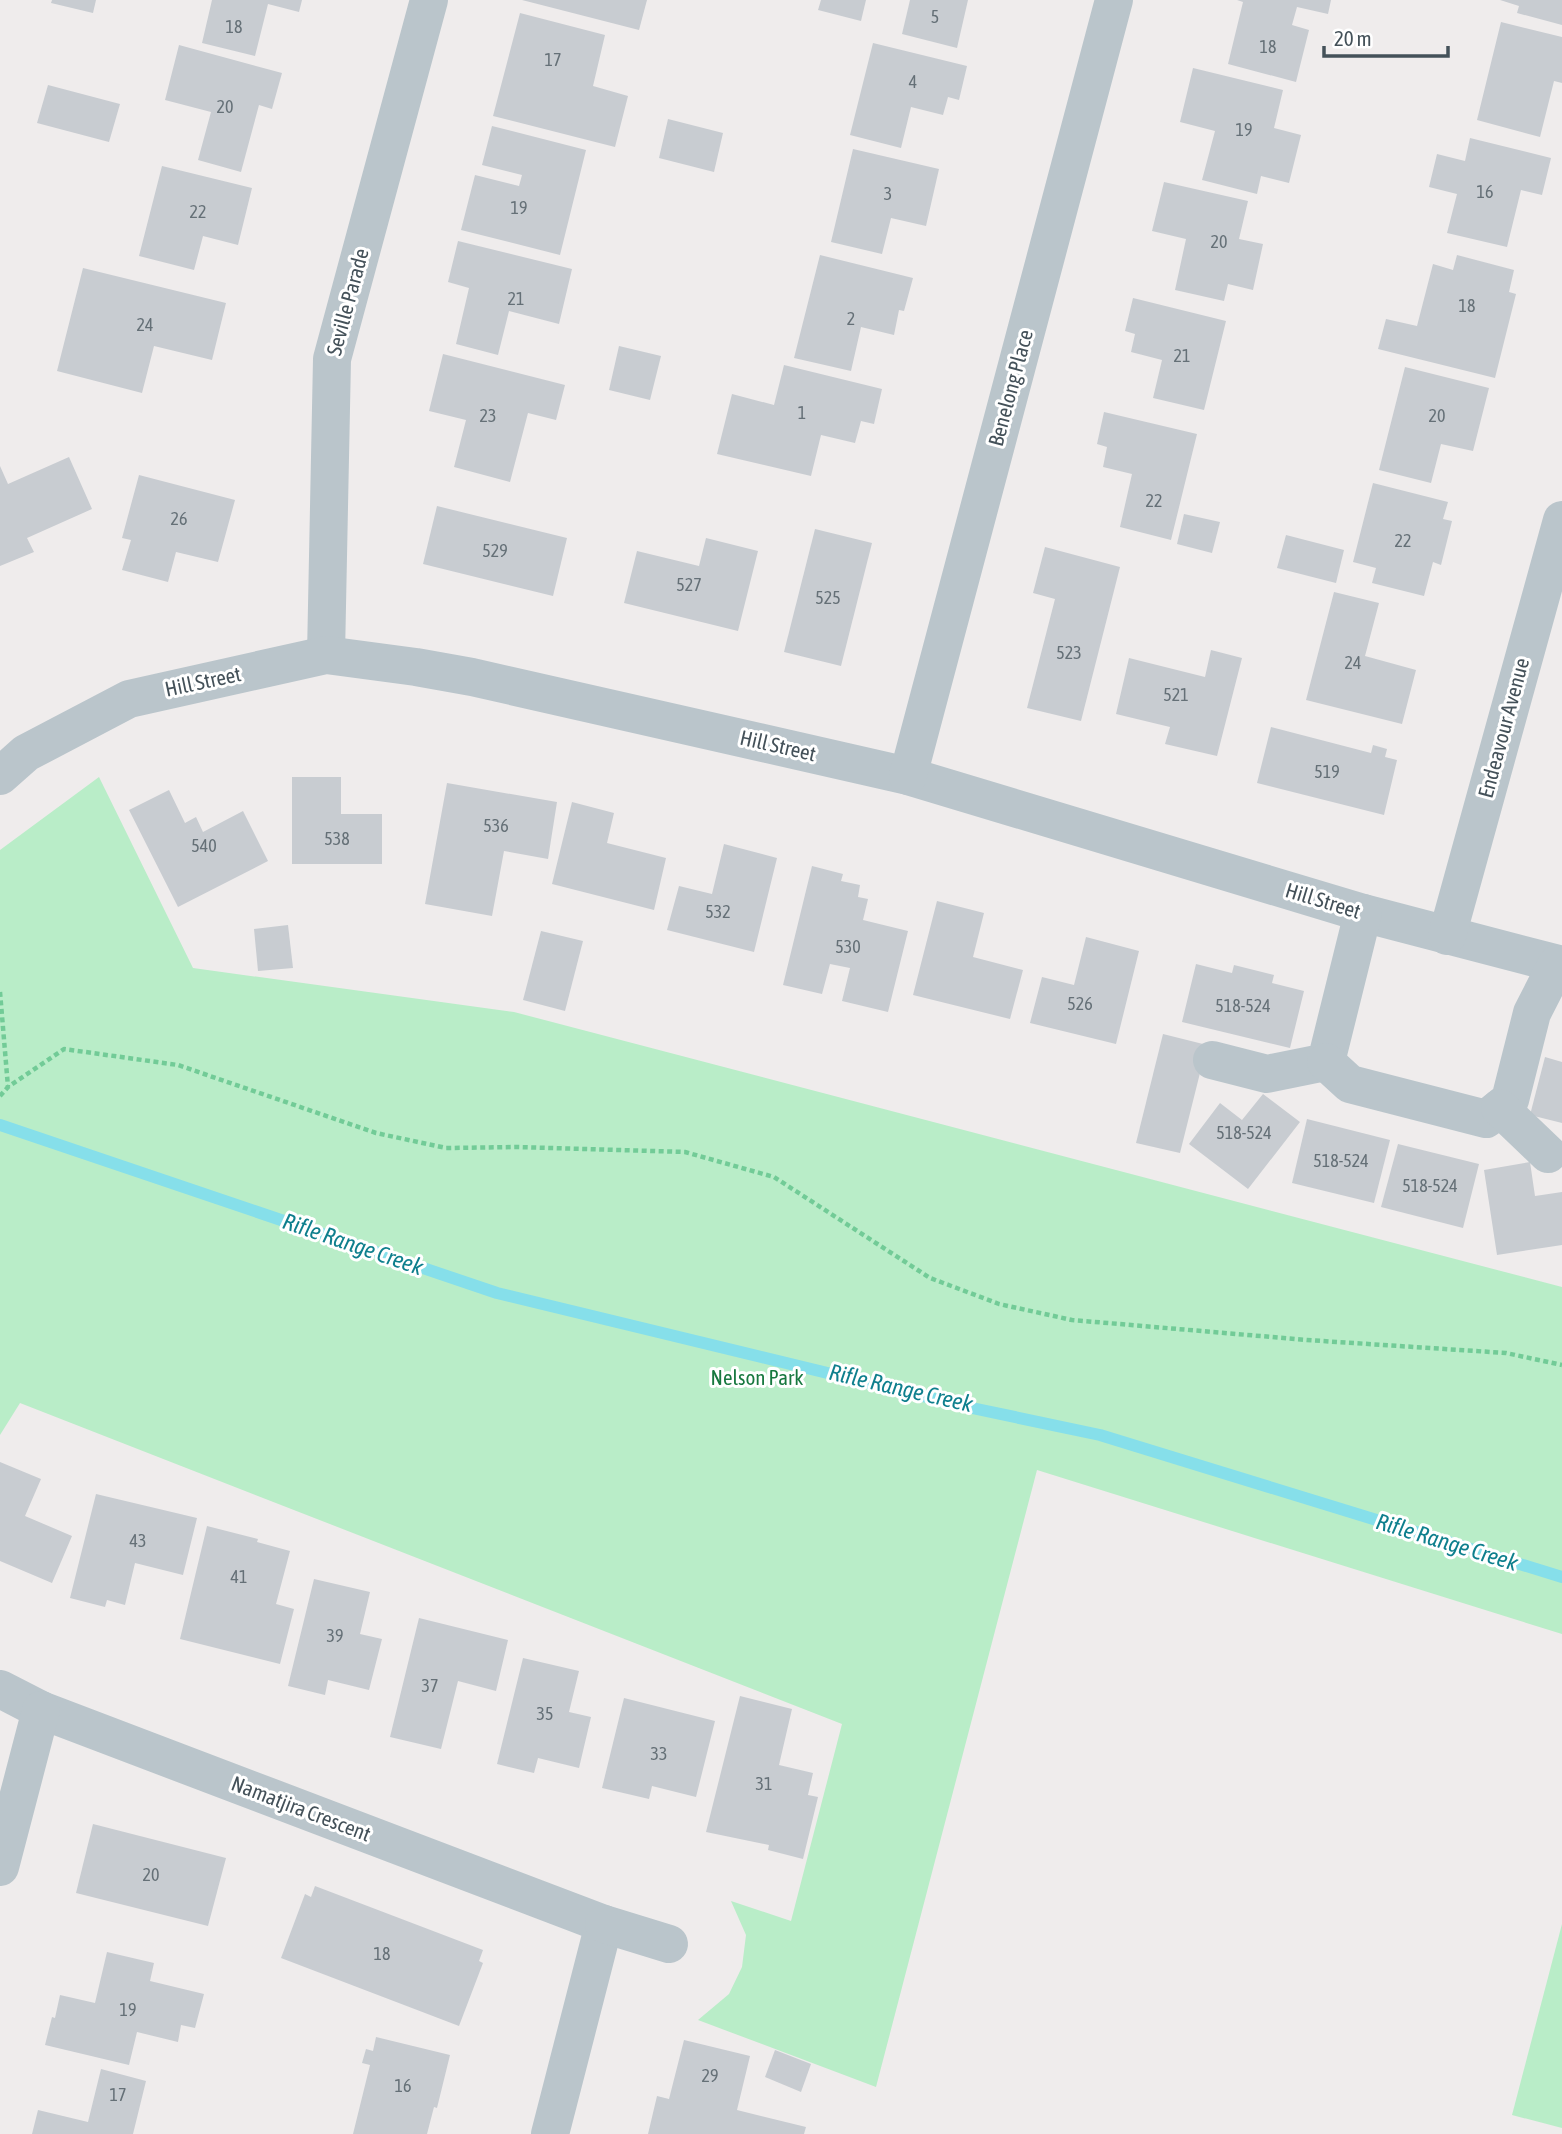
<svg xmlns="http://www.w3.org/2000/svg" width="1562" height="2134" font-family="'Asap Condensed',sans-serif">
	<rect width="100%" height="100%" fill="#efecec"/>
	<g fill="#b9edc8">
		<polygon points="99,777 193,968 514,1012 1562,1287 1562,1634 1037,1470 876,2087 698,2020 729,1994 742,1967 746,1935 731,1901 791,1921 842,1724 20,1403 0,1435 0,850"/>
		<polygon points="1562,1924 1562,2128 1512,2115"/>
	</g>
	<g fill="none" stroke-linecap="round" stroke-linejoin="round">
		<polyline stroke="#86dfea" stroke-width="12" points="0,1125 497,1293 972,1408 1100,1435 1562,1577"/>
	</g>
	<g fill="#c8ccd1">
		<polygon points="52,0 96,0 93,13 51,3"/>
		<polygon points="212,0 302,0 299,12 268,4 255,56 202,43"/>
		<polygon points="522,0 647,0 639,30"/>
		<polygon points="821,0 866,0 861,21 818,10"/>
		<polygon points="910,0 968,0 957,48 902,34"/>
		<polygon points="1237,0 1331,0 1328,14 1297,7 1292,25 1309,30 1296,82 1228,64 1243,2"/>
		<polygon points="1500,0 1562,0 1562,25 1517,13 1519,6"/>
		<polygon points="520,13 605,35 593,86 628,96 615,147 493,116"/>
		<polygon points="1501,22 1562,37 1562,83 1554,81 1540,137 1477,120"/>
		<polygon points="873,43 967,66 959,100 948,97 943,115 911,107 901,148 850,135"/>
		<polygon points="179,45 282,73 272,109 259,105 241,172 198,160 211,112 165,100"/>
		<polygon points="1193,68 1283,90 1274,128 1301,135 1289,183 1261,176 1257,194 1202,180 1215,131 1180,122"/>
		<polygon points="48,85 120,104 109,142 37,123"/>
		<polygon points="668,119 723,133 714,172 659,158"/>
		<polygon points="492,126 586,150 560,255 461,230 475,175 519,186 522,175 482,165"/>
		<polygon points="1470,138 1551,158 1542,195 1521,190 1507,247 1447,233 1457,194 1429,187 1437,154 1465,161"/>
		<polygon points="853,149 939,169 926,226 891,218 882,254 831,242"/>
		<polygon points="162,166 252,188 238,245 203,236 194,270 139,256"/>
		<polygon points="1164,182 1248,201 1239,239 1263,244 1253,290 1228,284 1224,301 1175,290 1186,239 1152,231"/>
		<polygon points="458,241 572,269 559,324 509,311 498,355 456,344 469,288 448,282"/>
		<polygon points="820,255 913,278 904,311 899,310 894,335 861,327 851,371 794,358"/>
		<polygon points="1457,255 1514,270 1509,292 1516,294 1495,378 1378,349 1386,319 1417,326 1433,264 1453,270"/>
		<polygon points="83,268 226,303 212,360 154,346 142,393 57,371"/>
		<polygon points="1133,298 1226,321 1204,410 1153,398 1162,360 1131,352 1135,334 1125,331"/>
		<polygon points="619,346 661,356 650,400 609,390"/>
		<polygon points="443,354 565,385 556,420 528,413 510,482 454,467 466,420 429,411"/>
		<polygon points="784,365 882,389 874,424 861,421 855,443 821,435 811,476 717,454 732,394 774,405"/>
		<polygon points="1405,367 1489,388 1473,451 1441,444 1431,483 1379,470"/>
		<polygon points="1104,412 1197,434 1171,540 1120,527 1132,474 1103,467 1107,447 1097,444"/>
		<polygon points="69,457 92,509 27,538 34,552 0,566 0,466 8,484"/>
		<polygon points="139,475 235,500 218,562 176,552 168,582 122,570 131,540 122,538"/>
		<polygon points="1373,483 1448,502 1443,519 1452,521 1441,565 1433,562 1424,596 1372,583 1376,568 1353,562"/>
		<polygon points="437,506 567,538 553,596 423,564"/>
		<polygon points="1184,514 1220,522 1212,553 1177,544"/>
		<polygon points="815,529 872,543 841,666 784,652"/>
		<polygon points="1286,535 1344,550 1336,583 1277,568"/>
		<polygon points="706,538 758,551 738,631 624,603 637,551 699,566"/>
		<polygon points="1045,547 1120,567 1081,721 1027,708 1055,599 1033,593"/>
		<polygon points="1334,592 1379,603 1365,656 1416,670 1402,724 1306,700"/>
		<polygon points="1211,650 1242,658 1217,756 1165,744 1170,727 1116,714 1129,658 1205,677"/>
		<polygon points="1271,727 1371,753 1373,745 1387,749 1385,757 1397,760 1384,815 1257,783"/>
		<polygon points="292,777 341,777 341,814 382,814 382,864 292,864"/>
		<polygon points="447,783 557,802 548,859 504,851 492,916 425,904"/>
		<polygon points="169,790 185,823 196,817 203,832 243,811 268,861 178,907 129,810"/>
		<polygon points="572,802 614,813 607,843 666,858 654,910 552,884"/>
		<polygon points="724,844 777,858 754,952 667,930 679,886 712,894"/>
		<polygon points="812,866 843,874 841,881 860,885 858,897 868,899 863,920 908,931 888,1012 842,1001 850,968 830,964 822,994 783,985"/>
		<polygon points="937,901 984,913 973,957 1023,970 1010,1019 913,995"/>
		<polygon points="288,925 293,968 258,971 254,929"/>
		<polygon points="541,931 583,941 565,1011 523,1000"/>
		<polygon points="1086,937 1139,951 1116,1044 1030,1023 1042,977 1074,985"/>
		<polygon points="1196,964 1232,973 1234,965 1274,975 1272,983 1304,991 1290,1048 1182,1022"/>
		<polygon points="1163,1034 1207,1045 1180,1153 1136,1143"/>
		<polygon points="1545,1057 1562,1062 1562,1123 1530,1115"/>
		<polygon points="1263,1094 1300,1122 1248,1189 1189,1144 1220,1103 1242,1120"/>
		<polygon points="1307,1119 1390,1140 1374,1203 1292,1183"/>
		<polygon points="1398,1144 1479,1164 1463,1228 1381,1207"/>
		<polygon points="1530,1162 1535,1196 1562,1192 1562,1245 1497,1255 1484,1170"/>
		<polygon points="0,1462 41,1479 25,1516 72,1536 52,1583 0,1561"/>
		<polygon points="96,1494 197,1518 183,1575 135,1563 125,1605 107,1600 105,1607 70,1598"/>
		<polygon points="207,1526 258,1539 257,1542 290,1551 276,1604 294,1609 280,1664 180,1639"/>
		<polygon points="314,1579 370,1592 360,1634 382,1639 369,1690 328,1680 325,1695 288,1686"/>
		<polygon points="419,1618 508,1640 496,1691 458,1681 441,1749 390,1737"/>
		<polygon points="523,1658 579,1671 569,1712 591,1717 579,1768 538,1758 534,1773 497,1764"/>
		<polygon points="740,1696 792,1709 779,1765 813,1773 808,1795 818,1797 803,1859 768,1850 769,1845 706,1832"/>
		<polygon points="624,1698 715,1721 696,1797 652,1786 649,1799 602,1788"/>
		<polygon points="93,1824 226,1858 208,1926 76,1893"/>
		<polygon points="315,1886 483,1950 479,1961 483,1963 459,2026 281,1958 305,1894 311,1897"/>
		<polygon points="107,1952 154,1963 150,1981 204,1994 195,2028 181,2025 178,2042 137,2032 129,2065 45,2045 52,2017 55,2018 60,1995 95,2003"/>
		<polygon points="376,2037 450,2055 437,2108 434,2107 427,2134 353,2134 370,2065 362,2063 366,2049 373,2051"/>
		<polygon points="684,2040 750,2056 737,2110 806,2127 804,2134 648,2134 657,2096 669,2099"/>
		<polygon points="775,2050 811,2064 801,2092 765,2077"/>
		<polygon points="101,2069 146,2081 133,2134 32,2134 38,2110 88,2122"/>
	</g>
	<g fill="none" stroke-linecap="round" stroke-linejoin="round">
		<g stroke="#72cb97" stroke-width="4.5" stroke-dasharray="5 3.5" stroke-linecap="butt">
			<polyline points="0,992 8,1087"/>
			<polyline points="0,1096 8,1087 64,1049 178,1065 376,1133 446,1148 517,1147 685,1152 774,1177 930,1278 999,1304 1072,1320 1307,1340 1506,1353 1562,1365"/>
		</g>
		<g stroke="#bac5cb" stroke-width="38">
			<polyline points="326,655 332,359 429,0"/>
			<polyline points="0,776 26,753 129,699 326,655 416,667 472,677 908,776 1363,913 1562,965"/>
			<polyline points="908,776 1114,0"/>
			<polyline points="1447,936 1562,520"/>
			<polyline points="1212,1060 1267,1074 1326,1062 1363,913"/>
			<polyline points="1326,1062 1350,1084 1486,1119 1510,1100 1532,1013 1557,964"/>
			<polyline points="1500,1108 1548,1154"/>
			<polyline points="0,1689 41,1710 604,1924 550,2134"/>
			<polyline points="0,1867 41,1710"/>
			<polyline points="604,1924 669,1944"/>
		</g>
	</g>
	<g text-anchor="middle" stroke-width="6" stroke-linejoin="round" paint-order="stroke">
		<g font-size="18" fill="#657077">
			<text x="935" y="23">5</text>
			<text x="234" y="33">18</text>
			<text x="1268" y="53">18</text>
			<text x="553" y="66">17</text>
			<text x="913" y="88">4</text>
			<text x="225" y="113">20</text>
			<text x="1244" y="136">19</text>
			<text x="1485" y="198">16</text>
			<text x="888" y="200">3</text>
			<text x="519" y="214">19</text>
			<text x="198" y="218">22</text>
			<text x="1219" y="248">20</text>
			<text x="516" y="305">21</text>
			<text x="1467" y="312">18</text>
			<text x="851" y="325">2</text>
			<text x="145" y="331">24</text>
			<text x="1182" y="362">21</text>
			<text x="802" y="419">1</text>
			<text x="488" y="422">23</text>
			<text x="1437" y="422">20</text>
			<text x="1154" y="507">22</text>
			<text x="179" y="525">26</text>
			<text x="1403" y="547">22</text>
			<text x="495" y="557">529</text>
			<text x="689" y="591">527</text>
			<text x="828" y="604">525</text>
			<text x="1069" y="659">523</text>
			<text x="1353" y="669">24</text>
			<text x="1176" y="701">521</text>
			<text x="1327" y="778">519</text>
			<text x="496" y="832">536</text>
			<text x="337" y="845">538</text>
			<text x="204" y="852">540</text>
			<text x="718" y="918">532</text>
			<text x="848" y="953">530</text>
			<text x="1080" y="1010">526</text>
			<text x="1243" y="1012">518-524</text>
			<text x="1244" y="1139">518-524</text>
			<text x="1341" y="1167">518-524</text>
			<text x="1430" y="1192">518-524</text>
			<text x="138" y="1547">43</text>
			<text x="239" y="1583">41</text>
			<text x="335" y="1642">39</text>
			<text x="430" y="1692">37</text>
			<text x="545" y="1720">35</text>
			<text x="659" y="1760">33</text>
			<text x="764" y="1790">31</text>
			<text x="151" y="1881">20</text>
			<text x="382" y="1960">18</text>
			<text x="128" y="2016">19</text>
			<text x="710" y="2082">29</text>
			<text x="403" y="2092">16</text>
			<text x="118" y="2101">17</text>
		</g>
		<g font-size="21" fill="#445159" stroke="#fff">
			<text transform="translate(348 302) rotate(-75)" y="7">Seville Parade</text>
			<text transform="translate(1011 388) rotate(-75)" y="7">Benelong Place</text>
			<text transform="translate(203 682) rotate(-12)" y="7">Hill Street</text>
			<text transform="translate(1504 728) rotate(-75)" y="7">Endeavour Avenue</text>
			<text transform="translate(778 746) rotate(13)" y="7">Hill Street</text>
			<text transform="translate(1323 901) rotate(17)" y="7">Hill Street</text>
			<text transform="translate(301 1809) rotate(21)" y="7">Namatjira Crescent</text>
		</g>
		<g font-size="21" fill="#17783f" stroke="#fff">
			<text x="757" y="1385">Nelson Park</text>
		</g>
		<g font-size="23" font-style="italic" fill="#0e7f8d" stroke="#fff">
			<text transform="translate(353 1244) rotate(19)" y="8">Rifle Range Creek</text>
			<text transform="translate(901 1388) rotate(13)" y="8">Rifle Range Creek</text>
			<text transform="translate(1447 1542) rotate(17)" y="8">Rifle Range Creek</text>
		</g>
	</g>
	<path d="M1324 46v10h124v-10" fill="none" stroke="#445159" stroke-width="3.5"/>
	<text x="1334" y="46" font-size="21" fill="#445159" stroke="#ffffff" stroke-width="5" paint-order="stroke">20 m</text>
</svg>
